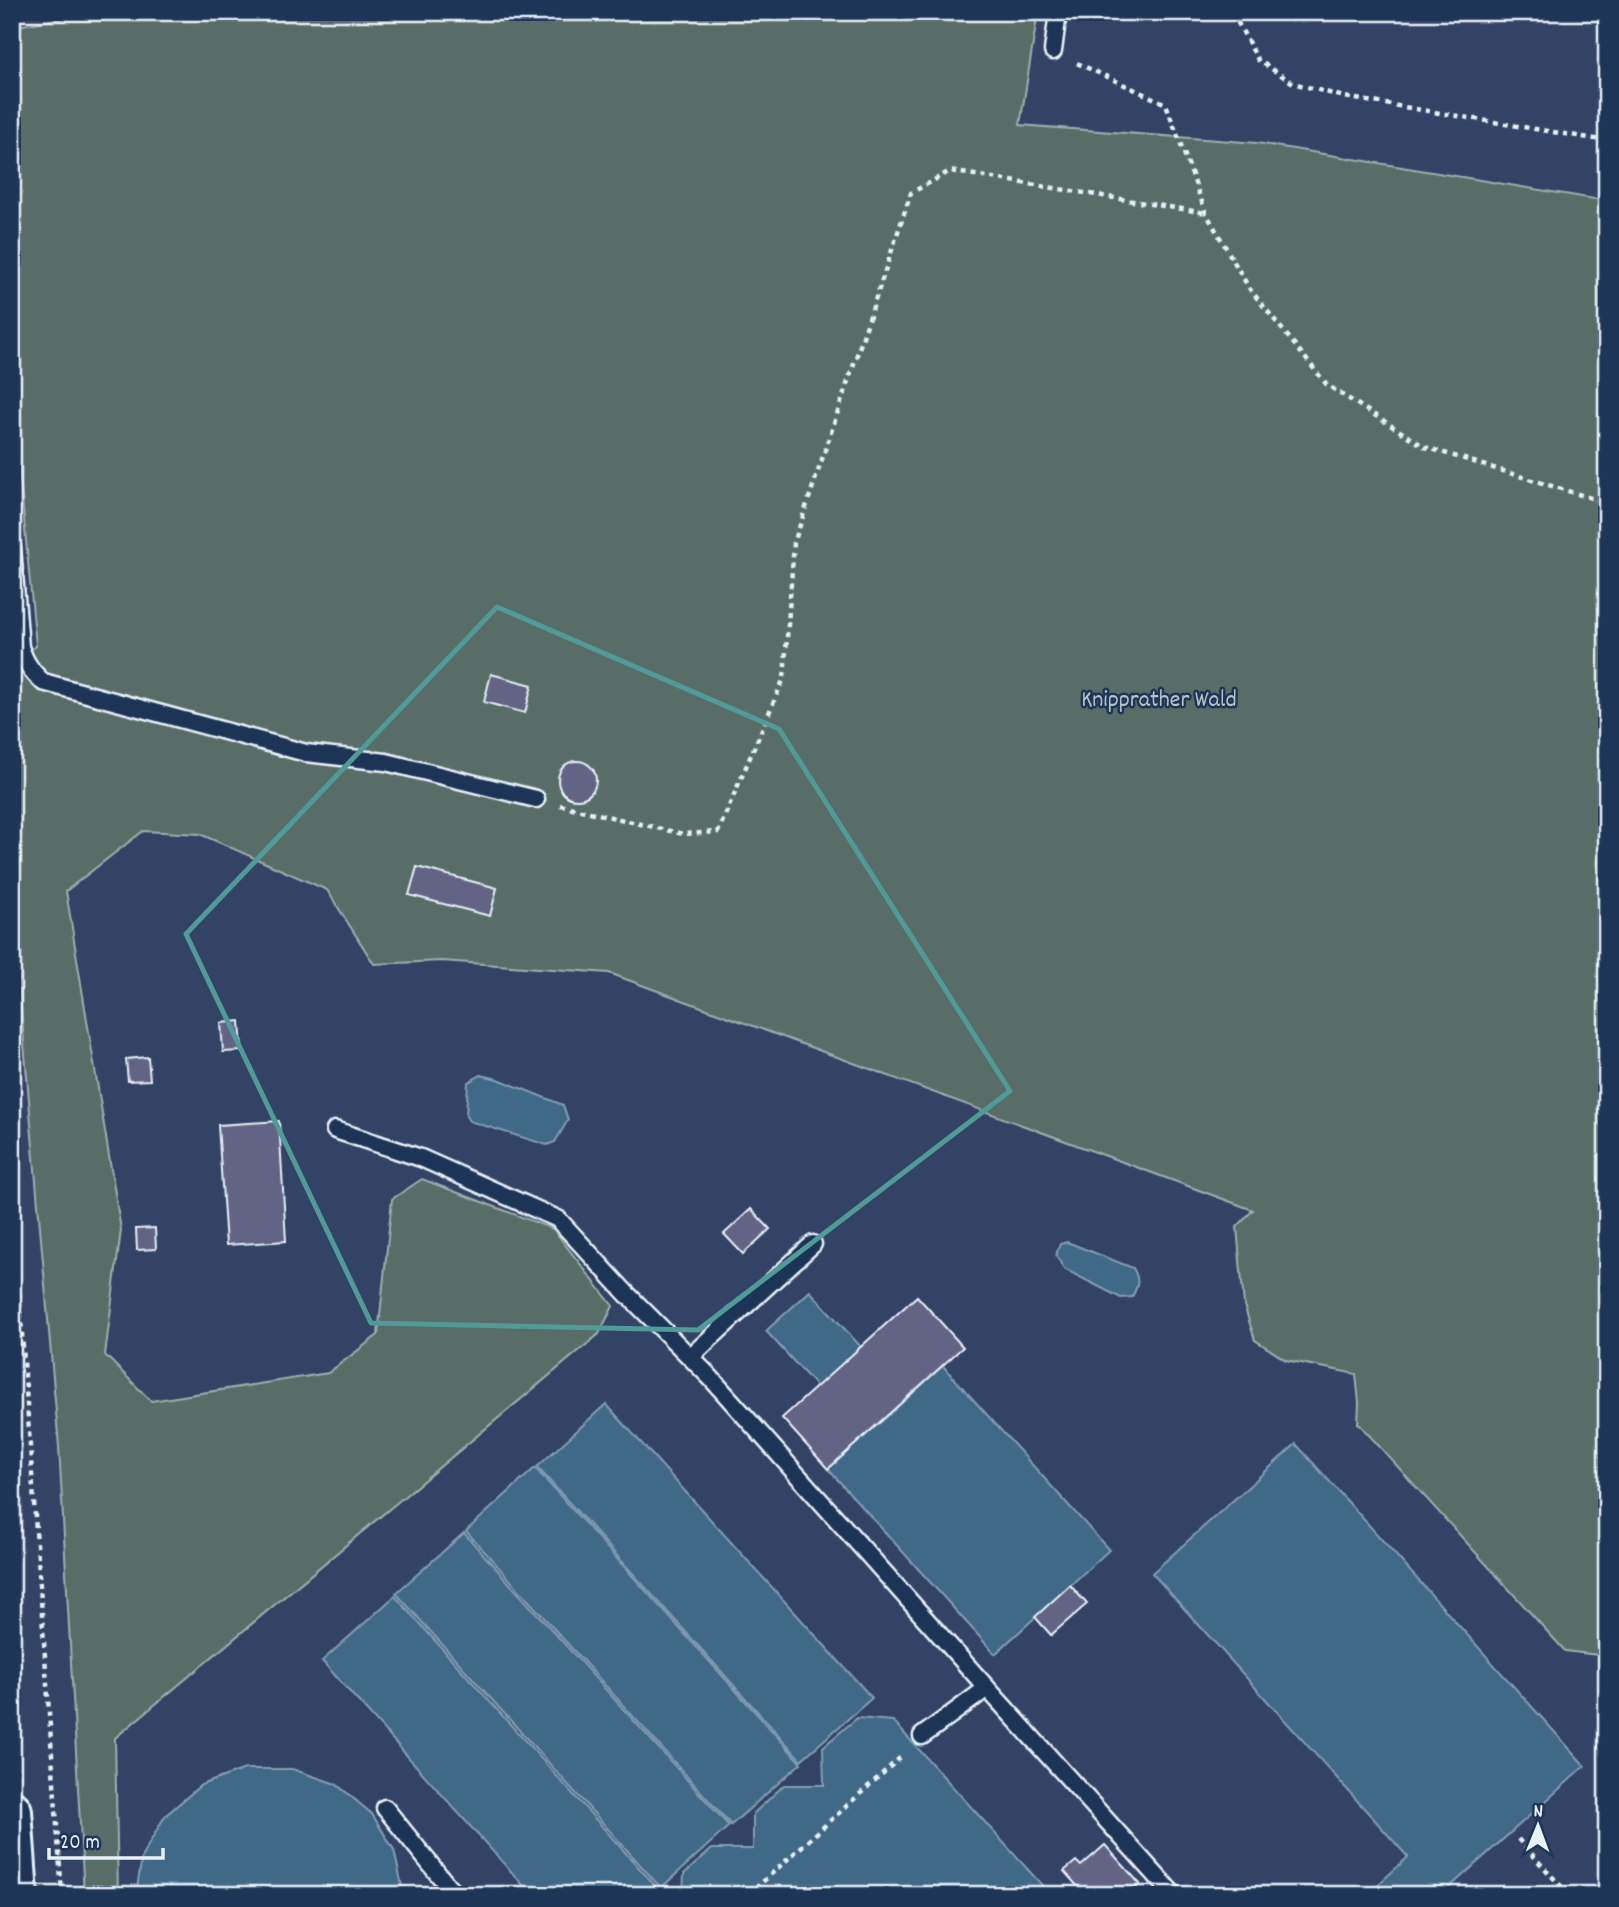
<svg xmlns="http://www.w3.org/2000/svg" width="1619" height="1907" font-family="Dekko,sans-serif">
	<rect width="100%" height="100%" fill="#324365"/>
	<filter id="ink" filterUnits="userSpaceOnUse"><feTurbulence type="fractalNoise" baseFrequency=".0143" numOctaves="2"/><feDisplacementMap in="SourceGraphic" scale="14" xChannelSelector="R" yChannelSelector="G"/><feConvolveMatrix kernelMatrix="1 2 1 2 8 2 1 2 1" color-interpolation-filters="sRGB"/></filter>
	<g filter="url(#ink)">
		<polygon fill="#586d68" stroke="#a0afb0" stroke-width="2" points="101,12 1038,12 1020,125 1257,143 1607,201 1607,1656 1565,1651 1358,1423 1359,1403 1356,1374 1286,1360 1255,1340 1244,1305 1237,1227 1253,1210 609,973 442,961 374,964 327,890 200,834 143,831 66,891 121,1230 105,1355 151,1401 328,1373 378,1335 392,1199 422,1179 553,1229 613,1306 599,1334 115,1738 118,1895 84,1895 59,1447 12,904 12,663 36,646 12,393 12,29 16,26"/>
		<g fill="#3f6887" stroke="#839fb4" stroke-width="2">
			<polygon points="481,1075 498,1079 563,1105 568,1120 555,1142 547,1145 469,1121 466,1116 468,1082"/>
			<path d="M 1067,1242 L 1133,1268 C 1140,1280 1138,1286 1132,1297 L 1121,1298 L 1064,1269 L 1056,1255 L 1060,1244 Z"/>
			<polygon points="810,1291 861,1347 817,1387 766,1331"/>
			<polygon points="943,1366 1109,1550 995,1654 828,1469"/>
			<polygon points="606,1404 872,1698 801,1760 537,1467"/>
			<polygon points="1296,1444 1585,1766 1442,1894 1434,1886 1424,1895 1367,1895 1408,1857 1152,1573"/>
			<polygon points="535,1468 801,1763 731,1825 466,1531"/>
			<polygon points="464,1533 729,1826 661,1888 396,1593"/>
			<polygon points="395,1596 659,1890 653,1895 532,1895 322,1661"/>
			<polygon points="857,1718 893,1721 1051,1895 683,1895 684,1874 712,1849 753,1849 753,1814 784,1785 824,1785 823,1747"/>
			<polygon points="245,1769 292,1769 336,1784 372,1814 394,1850 404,1895 136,1895 142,1856 165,1816 201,1785"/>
		</g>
		<g fill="#646385" stroke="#e8f1f8" stroke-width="2">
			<polygon points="491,674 532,685 525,713 484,702"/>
			<circle cx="577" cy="780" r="19"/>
			<polygon points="417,867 497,888 490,916 409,895"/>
			<polygon points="240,1021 242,1051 223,1052 221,1023"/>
			<polygon points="148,1057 150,1080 128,1081 126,1059"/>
			<polygon points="279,1121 286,1241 226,1245 218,1125"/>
			<polygon points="751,1209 770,1229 743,1254 724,1234"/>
			<polygon points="155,1228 156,1249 137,1250 136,1229"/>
			<polygon points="917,1296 963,1347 828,1469 782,1418"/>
			<polygon points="1070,1585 1087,1604 1051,1635 1035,1617"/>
			<polygon points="1105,1845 1140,1884 1128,1895 1085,1895 1064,1871 1076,1861 1081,1866"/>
		</g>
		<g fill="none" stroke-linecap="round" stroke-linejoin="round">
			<defs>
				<g id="lane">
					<polyline points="12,12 13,12"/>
					<polyline points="1053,51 1058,12"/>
					<path d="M 12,548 L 20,647 C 25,662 31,671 43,682 L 306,753 L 386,762 L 536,799"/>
					<polyline points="335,1130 421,1158 558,1219 626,1293 710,1377 987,1688"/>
					<polyline points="690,1357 813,1244"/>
					<polyline points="922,1736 987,1688 1174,1895"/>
					<polyline points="385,1808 455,1895"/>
				</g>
				<polyline id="secondary" points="12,1811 18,1895"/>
			</defs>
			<use href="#lane" stroke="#e8f1f8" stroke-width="21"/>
			<use href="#secondary" stroke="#e8f1f8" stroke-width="44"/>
			<g stroke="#e8f1f8" stroke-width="4.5" stroke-dasharray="5 5" stroke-linecap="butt">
				<polyline points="1236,12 1238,23 1258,60 1293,83 1344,97 1607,141"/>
				<polyline points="1077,63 1166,104 1206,213 1249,288 1327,385 1425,447 1607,503"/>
				<polyline points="560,805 683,834 718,832 784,678 794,543 911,193 950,171 1206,213"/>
				<polyline points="12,1193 62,1895"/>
				<polyline points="1518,1839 1569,1895"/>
				<polyline points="748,1895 903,1755"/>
			</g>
			<use href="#lane" stroke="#1d3557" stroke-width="16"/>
			<use href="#secondary" stroke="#1d3557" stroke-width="38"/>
		</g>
	</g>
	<path fill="none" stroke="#509b97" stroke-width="5" stroke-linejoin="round" d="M 497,607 L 779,729 L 1010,1091 L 698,1330 L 371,1323 L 186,934 Z"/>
	<g text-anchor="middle" stroke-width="5" stroke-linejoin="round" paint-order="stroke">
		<g font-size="24" fill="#b6c3c6" stroke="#1d3557">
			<text x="1159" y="706">Knipprather Wald</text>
		</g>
	</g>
	<rect width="1619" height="1907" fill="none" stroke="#1d3557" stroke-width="42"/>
	<rect x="21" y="21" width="1577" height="1865" fill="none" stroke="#e8f1f8" stroke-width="2.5" filter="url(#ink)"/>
	<g transform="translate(1538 1826) rotate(1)" stroke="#1d3557" stroke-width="5" paint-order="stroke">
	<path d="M0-5L12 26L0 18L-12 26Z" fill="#e8f1f8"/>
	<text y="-10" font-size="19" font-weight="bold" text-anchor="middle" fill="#e8f1f8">N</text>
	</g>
	<path d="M49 1848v10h114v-10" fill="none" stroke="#e8f1f8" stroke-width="3.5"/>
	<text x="60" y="1848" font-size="21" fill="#e8f1f8" stroke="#1d3557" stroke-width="5" paint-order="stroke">20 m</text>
</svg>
